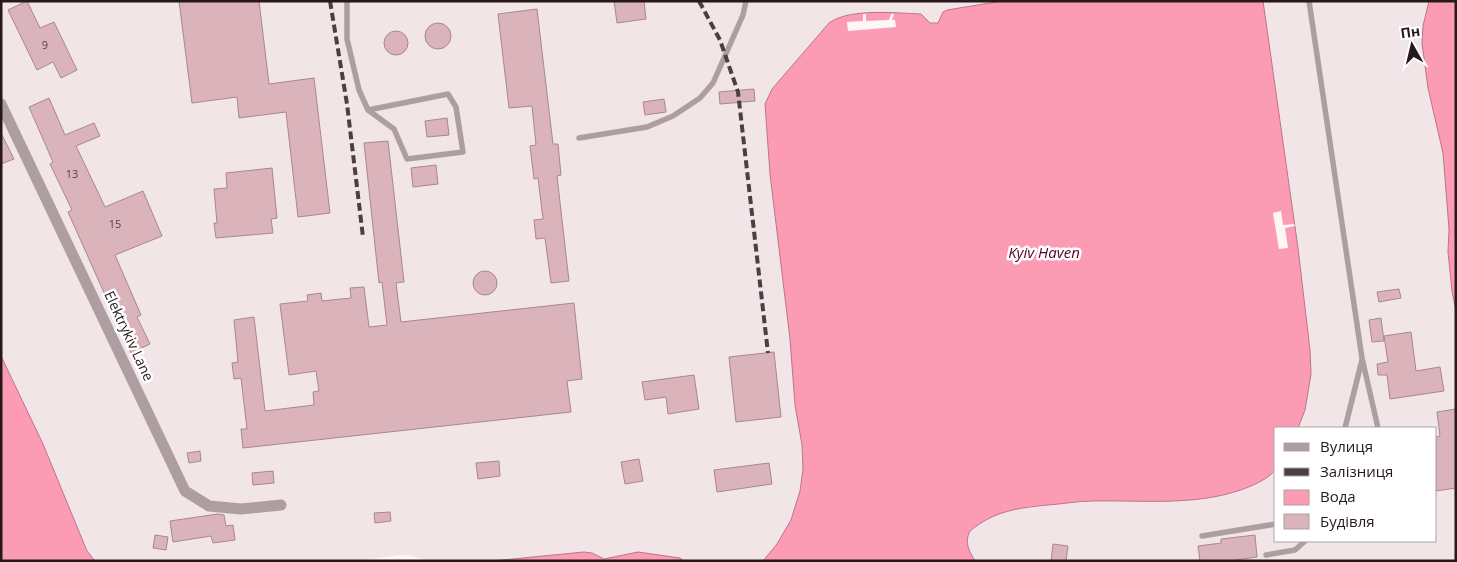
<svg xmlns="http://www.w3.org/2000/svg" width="1457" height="562" font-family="'Open Sans',sans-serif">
	<rect width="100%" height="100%" fill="#fff6f8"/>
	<g fill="#f1e5e7">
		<polygon points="1,1 1002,1 947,10 941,15 938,23 934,24 930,24 920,14 905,13 863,14 829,23 772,89 765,104 770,174 790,339 795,405 802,445 803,469 800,491 791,520 777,544 763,561 684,561 680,558 625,554 604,559 592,553 584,552 492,561 427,561 412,556 401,555 357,561 95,561 87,551 43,444 1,356"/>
		<polygon points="1263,1 1429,1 1423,26 1422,43 1433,111 1443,153 1449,229 1448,252 1452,291 1456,311 1456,561 975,561 970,553 967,542 968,535 970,531 980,523 993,516 1016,509 1092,501 1138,502 1202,498 1225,494 1273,473 1276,469 1276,541 1436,541 1436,428 1298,428 1305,410 1311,374 1310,350 1298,248"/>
	</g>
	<g fill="#fc9cb4" stroke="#bc7486">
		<path d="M 1002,1 L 1263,1 L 1298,248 L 1310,350 L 1311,374 L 1305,410 L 1298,428 L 1276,428 L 1276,469 C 1270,477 1260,482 1251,486 C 1202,507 1145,500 1093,501 C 1078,501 1063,504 1048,505 C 1017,508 994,511 970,531 C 964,542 969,551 975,561 L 763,561 L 777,544 L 791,520 L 800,491 L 803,469 L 802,445 L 795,405 L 790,339 L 770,174 L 765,104 L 772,89 L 829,23 C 849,8 896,13 921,14 L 930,23 L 938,23 L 943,12 L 947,10 Z"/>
		<polygon points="1429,1 1456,1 1456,311 1452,291 1448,252 1449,229 1443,153 1428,88 1422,43 1423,26"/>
		<polygon points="1,356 43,444 87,551 95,561 1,561"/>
		<polygon points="584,552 592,553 604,559 638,552 680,558 684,561 492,561"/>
	</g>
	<g fill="#fff6f8">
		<polygon points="863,14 866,14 866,21 889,20 891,14 894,14 892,20 895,20 896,27 848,31 847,22 863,21"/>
		<polygon points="1281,211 1283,225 1294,224 1295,226 1285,228 1288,248 1279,249 1273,213"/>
	</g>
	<g fill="#dab3bb" stroke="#ab868e">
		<polygon points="27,1 40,28 54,22 77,70 61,78 53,62 37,70 8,10"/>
		<polygon points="179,1 259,1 269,84 314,78 330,213 298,217 286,112 239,118 237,97 192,103"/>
		<polygon points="614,1 644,1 646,19 617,23"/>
		<polygon points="537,9 553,144 558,144 561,175 557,176 569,281 551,283 545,238 536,239 534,220 543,219 538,178 534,179 530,146 536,145 532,106 509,108 498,14"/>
		<circle cx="438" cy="36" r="13"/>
		<circle cx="396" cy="43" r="12"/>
		<polygon points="754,89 755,101 720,104 719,92"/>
		<polygon points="49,98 65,135 94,123 100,136 76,146 105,207 143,191 162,236 115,255 141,315 137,317 150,344 131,353 68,212 72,210 50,164 53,162 29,107"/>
		<polygon points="664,99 666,112 645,115 643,102"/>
		<polygon points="447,118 449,135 427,137 425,121"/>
		<polygon points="1,133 14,159 1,164"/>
		<polygon points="388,141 404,282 396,283 401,322 574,303 582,379 567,381 571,412 243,448 241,429 247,429 241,378 234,379 232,363 238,362 234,320 254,317 265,411 314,405 313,392 319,391 316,371 289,375 280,304 308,301 307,295 321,293 322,301 351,298 350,288 364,287 369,327 387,325 382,282 379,283 364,143"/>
		<polygon points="436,165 438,184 413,187 411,168"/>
		<polygon points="272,168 277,218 271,219 273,233 216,238 214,223 217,223 214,189 227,188 226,173"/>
		<circle cx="485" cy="283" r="12"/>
		<polygon points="1399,289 1401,298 1379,302 1377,292"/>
		<polygon points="1381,318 1384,341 1372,342 1369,320"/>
		<polygon points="1411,332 1416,371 1440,367 1444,391 1390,399 1387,375 1378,375 1377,364 1388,362 1384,336"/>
		<polygon points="774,352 781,417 736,422 729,357"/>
		<polygon points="694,375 699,409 668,414 666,397 645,400 642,382"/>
		<polygon points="1456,409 1456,488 1436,491 1436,437 1440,436 1437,412"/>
		<polygon points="200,451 201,461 189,463 187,453"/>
		<polygon points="639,459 643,481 625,484 621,462"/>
		<polygon points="499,461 500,476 478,479 476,463"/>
		<polygon points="769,463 772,484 717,492 714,470"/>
		<polygon points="273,471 274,483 253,485 252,473"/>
		<polygon points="390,512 391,521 375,523 374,513"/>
		<polygon points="218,514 224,515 226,526 233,525 235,540 213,543 211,536 173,542 170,521"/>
		<polygon points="155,535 168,537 166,550 153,548"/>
		<polygon points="1255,535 1257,557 1229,561 1200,561 1198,546 1221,543 1221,539"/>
		<polygon points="1053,544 1068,546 1066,561 1051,561"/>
	</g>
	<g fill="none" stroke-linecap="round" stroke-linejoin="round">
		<g stroke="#af9ea1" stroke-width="5.5">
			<polyline points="347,1 347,39 359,90 368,110 394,129 407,159 463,152 456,107 448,94 368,110"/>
			<polyline points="1309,1 1362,358 1378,428"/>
			<polyline points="579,138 647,127 673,116 700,98 713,83 743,15 746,1"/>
			<polyline points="1345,428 1362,360"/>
			<polyline points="1202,536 1276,524"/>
			<polyline points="1266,555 1295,550 1305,541"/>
		</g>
		<polyline stroke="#af9ea1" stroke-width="11" points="1,104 185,491 209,506 241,509 281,505"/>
		<g stroke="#4c3f42" stroke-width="4" stroke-dasharray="8 4" stroke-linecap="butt">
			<polyline points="330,1 347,104 363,237"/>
			<polyline points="699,1 720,40 738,92 768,353"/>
		</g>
	</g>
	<g text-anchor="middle" stroke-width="5" stroke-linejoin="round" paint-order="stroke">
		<g font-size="11" fill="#533f43">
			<text x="45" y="49">9</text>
			<text x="72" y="178">13</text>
			<text x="115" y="228">15</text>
		</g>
		<g font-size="14" fill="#26181b" stroke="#fff">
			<text transform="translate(129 336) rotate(65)" y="5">Elektrykiv Lane</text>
		</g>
		<g font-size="15" font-style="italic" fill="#570126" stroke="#fff">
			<text x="1044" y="258">Kyiv Haven</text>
		</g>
	</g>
	<rect width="1457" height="562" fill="none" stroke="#26181b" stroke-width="5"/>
	<rect x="1274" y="427" width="162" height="115" fill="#ffffff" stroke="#a8a3a4"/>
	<rect x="1284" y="443" width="25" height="8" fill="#af9ea1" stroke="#a8a3a4"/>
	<text x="1320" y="452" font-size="15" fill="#26181b">Вулиця</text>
	<rect x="1284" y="468" width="25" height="8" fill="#4c3f42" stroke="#a8a3a4"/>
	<text x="1320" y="477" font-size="15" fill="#26181b">Залізниця</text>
	<rect x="1284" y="490" width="25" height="15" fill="#fc9cb4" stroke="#a8a3a4"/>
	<text x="1320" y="502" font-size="15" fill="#26181b">Вода</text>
	<rect x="1284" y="514" width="25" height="15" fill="#dab3bb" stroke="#a8a3a4"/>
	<text x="1320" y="527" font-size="15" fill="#26181b">Будівля</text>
	<g transform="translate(1412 45) rotate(352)" stroke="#ffffff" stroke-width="4" paint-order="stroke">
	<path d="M0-4L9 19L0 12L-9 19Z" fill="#26181b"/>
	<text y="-8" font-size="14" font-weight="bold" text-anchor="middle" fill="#26181b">Пн</text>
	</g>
</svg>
